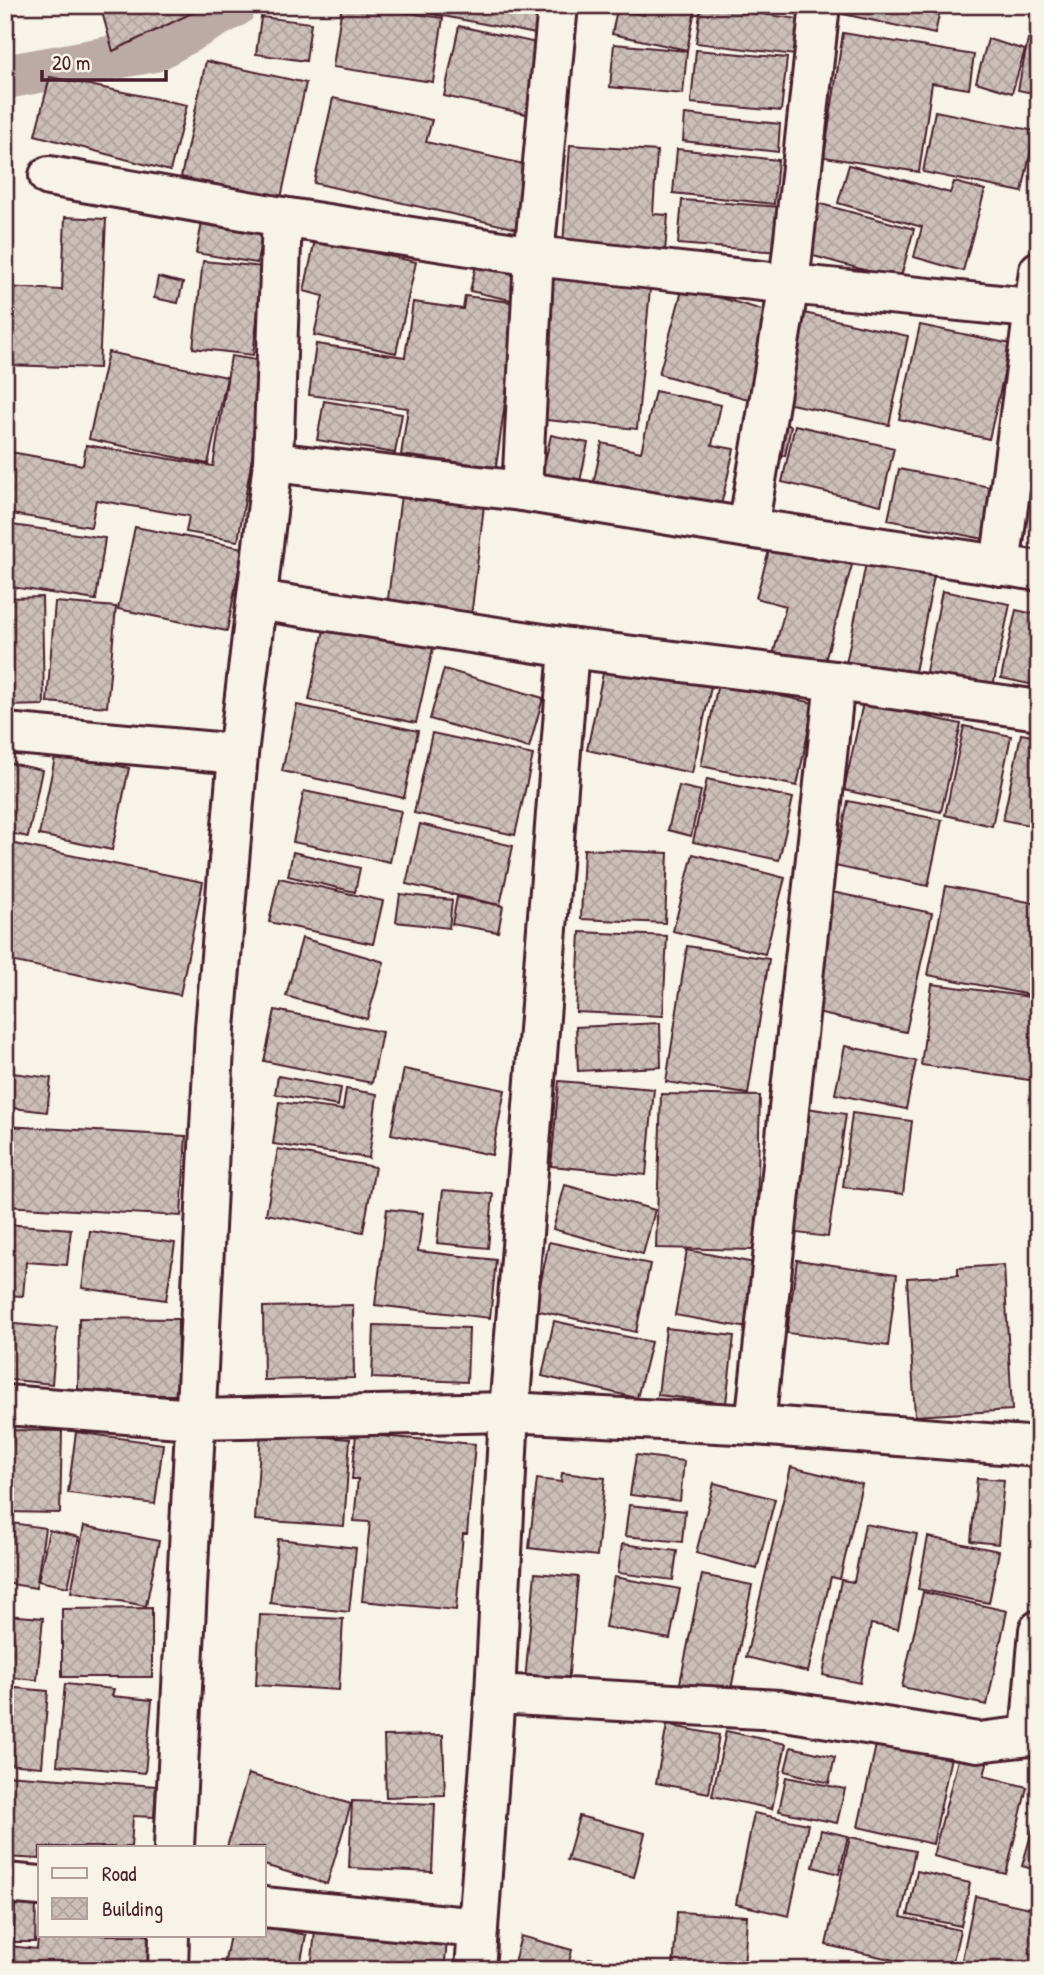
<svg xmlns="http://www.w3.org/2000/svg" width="1044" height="1975" font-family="'Patrick Hand',sans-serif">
	<defs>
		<pattern id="building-cross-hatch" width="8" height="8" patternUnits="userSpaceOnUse" patternTransform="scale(1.75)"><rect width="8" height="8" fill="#ccbfb9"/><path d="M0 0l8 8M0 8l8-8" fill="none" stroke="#b1a49f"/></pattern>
	</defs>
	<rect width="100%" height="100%" fill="#f7f3e8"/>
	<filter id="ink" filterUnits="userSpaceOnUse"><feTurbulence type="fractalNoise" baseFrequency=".0143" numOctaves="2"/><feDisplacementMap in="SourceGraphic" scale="14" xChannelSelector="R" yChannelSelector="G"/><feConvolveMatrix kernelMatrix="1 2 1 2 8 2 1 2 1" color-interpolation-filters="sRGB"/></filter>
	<g filter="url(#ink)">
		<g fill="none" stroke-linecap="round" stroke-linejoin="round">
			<polyline stroke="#bcaaa7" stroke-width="44" points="5,77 154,50 235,5"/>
		</g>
		<g fill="url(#building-cross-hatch)" stroke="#4a1f2b" stroke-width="2">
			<polygon points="100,5 202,5 202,8 113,51"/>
			<polygon points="342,5 356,5 443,18 433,82 333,67"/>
			<polygon points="386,5 547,5 541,35"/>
			<polygon points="646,5 696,5 687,50 612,34 617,9 644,15"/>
			<polygon points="730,5 785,5 784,13"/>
			<polygon points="845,5 941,5 935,34 843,14"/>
			<polygon points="701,6 799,19 795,55 696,43"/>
			<polygon points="261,17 311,23 306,61 256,54"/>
			<polygon points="459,26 541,44 526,114 444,96"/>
			<polygon points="843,33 974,55 969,89 932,83 919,172 824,157"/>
			<polygon points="988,39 1025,50 1012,93 976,82"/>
			<polygon points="1028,39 1039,42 1039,67 1033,93 1018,90"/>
			<polygon points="614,44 687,51 683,94 610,87"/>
			<polygon points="696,50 787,58 781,111 691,103"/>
			<polygon points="206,61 306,83 281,198 181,177"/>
			<polygon points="50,77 187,105 170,171 35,135"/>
			<polygon points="333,98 432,120 426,142 532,166 518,229 314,183"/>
			<polygon points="935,111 1035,131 1022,192 923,172"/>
			<polygon points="685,114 780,124 778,152 683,141"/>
			<polygon points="570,145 657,151 653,214 668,215 665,252 563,245"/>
			<polygon points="677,149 778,160 774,204 673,193"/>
			<polygon points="849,165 950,193 954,182 985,190 963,271 914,257 922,227 838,203"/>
			<polygon points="682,200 783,207 779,252 678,244"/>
			<polygon points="817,203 914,229 900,280 803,253"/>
			<polygon points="204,213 264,223 257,263 196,253"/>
			<polygon points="65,217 106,219 99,368 5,365 5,287 62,290"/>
			<polygon points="315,240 416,262 396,353 314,335 323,296 304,291"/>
			<polygon points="203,261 263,267 253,355 193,348"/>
			<polygon points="477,261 522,270 515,301 470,291"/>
			<polygon points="551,269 651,278 637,429 537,419"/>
			<polygon points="158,277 183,283 178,303 154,298"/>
			<polygon points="683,287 773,313 748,399 659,374"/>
			<polygon points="465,296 519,303 496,467 401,455 408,408 309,395 316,344 405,357 413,302 463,309"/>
			<polygon points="804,313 908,336 889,425 786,403"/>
			<polygon points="920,325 1011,344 989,439 899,419"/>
			<polygon points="108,352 227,377 208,464 89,439"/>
			<polygon points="231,356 268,362 238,541 186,532 189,516 96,500 91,527 5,513 5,451 83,465 86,445 213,466"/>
			<polygon points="655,391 721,405 712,445 734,449 719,514 593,485 602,443 641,452"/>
			<polygon points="324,401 402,414 395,453 317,440"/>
			<polygon points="775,422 791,426 785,456 768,452"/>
			<polygon points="795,425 894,448 881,505 782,482"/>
			<polygon points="551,435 588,443 578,491 540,484"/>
			<polygon points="1036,443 1039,444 1039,494 1026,491"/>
			<polygon points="899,469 995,488 984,539 888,520"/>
			<polygon points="401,495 484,505 471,618 387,607"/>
			<polygon points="5,524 105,538 96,600 5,586"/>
			<polygon points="135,527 243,548 227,631 118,609"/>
			<polygon points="771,543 852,565 823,668 773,655 786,606 756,598"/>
			<polygon points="869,548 937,561 913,682 845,669"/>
			<polygon points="942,591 1010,604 992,691 925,677"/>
			<polygon points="42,597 44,705 5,706 5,598"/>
			<polygon points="55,602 116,607 107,707 47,702"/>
			<polygon points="1016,610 1039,615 1039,686 1001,678"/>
			<polygon points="325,625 433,648 416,723 309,700"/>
			<polygon points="605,664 711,687 692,773 587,750"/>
			<polygon points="444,669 543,698 529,748 430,719"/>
			<polygon points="718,683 814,703 797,786 701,766"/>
			<polygon points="863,703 961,724 941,812 844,790"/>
			<polygon points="297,705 418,731 404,798 282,771"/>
			<polygon points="964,726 1011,736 992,826 945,815"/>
			<polygon points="432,733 533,755 515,835 414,813"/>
			<polygon points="1021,734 1039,737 1039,827 1003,820"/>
			<polygon points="56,753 129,768 112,850 39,835"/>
			<polygon points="5,762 42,770 28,837 5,832"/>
			<polygon points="707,779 793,798 779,860 693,842"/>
			<polygon points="679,786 701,791 691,836 668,830"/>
			<polygon points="304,791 401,811 390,862 293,842"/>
			<polygon points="848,801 942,820 928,886 835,866"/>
			<polygon points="420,824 513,846 500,905 406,884"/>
			<polygon points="5,842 203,882 180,995 5,960"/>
			<polygon points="584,849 668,853 665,923 581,919"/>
			<polygon points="293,852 360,868 355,892 288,876"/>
			<polygon points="693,854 785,878 765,954 673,931"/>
			<polygon points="279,878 383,901 373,944 269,922"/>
			<polygon points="946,886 1039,904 1039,951 1030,995 928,975"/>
			<polygon points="832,892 932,913 906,1032 807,1011"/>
			<polygon points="400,894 452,900 449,928 396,922"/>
			<polygon points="457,897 503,906 498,932 452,924"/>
			<polygon points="580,932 667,936 663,1016 576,1012"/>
			<polygon points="302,938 384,962 367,1019 286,996"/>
			<polygon points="687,946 769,959 748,1094 666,1082"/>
			<polygon points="932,984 1039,998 1039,1014 1030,1080 921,1065"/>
			<polygon points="275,1010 382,1032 372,1083 264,1061"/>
			<polygon points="660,1023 661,1067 578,1071 576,1027"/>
			<polygon points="845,1046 916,1061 906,1109 835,1094"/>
			<polygon points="404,1069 505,1090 492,1155 391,1134"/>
			<polygon points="5,1072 51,1078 47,1112 5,1107"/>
			<polygon points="278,1076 341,1088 338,1106 275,1094"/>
			<polygon points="559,1081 654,1089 646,1175 551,1166"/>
			<polygon points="346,1089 377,1094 369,1158 273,1144 279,1102 343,1110"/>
			<polygon points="661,1094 760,1096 756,1250 656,1248"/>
			<polygon points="807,1108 846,1114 828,1237 789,1232"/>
			<polygon points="852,1113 912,1121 903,1194 843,1187"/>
			<polygon points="5,1126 186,1136 181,1216 5,1206"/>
			<polygon points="278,1149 375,1167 363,1232 266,1214"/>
			<polygon points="565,1185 655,1210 643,1254 553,1229"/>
			<polygon points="443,1190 493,1194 488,1248 437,1243"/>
			<polygon points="387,1209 423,1213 418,1251 496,1260 490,1318 375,1305"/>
			<polygon points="5,1224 71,1229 67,1265 26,1262 23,1296 5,1295"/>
			<polygon points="90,1231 175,1243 166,1300 82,1288"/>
			<polygon points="549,1242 650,1264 636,1332 535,1310"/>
			<polygon points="687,1250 760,1264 748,1328 675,1315"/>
			<polygon points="797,1260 897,1274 888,1346 787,1333"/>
			<polygon points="1004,1265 1012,1410 915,1416 907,1278 958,1275 958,1268"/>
			<polygon points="353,1305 354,1378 264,1380 263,1307"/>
			<polygon points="79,1318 178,1319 177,1395 78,1394"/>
			<polygon points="554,1321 651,1342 637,1398 542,1376"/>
			<polygon points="5,1323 57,1328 52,1384 5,1379"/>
			<polygon points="374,1325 469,1328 467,1382 372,1378"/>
			<polygon points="666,1328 734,1336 726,1403 658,1395"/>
			<polygon points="5,1430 62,1431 60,1513 5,1512"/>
			<polygon points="76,1432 163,1444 155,1504 68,1493"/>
			<polygon points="261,1432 350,1439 344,1526 255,1520"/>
			<polygon points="356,1434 475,1444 467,1534 463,1534 456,1610 362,1601 370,1522 354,1521 358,1479 352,1479"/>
			<polygon points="636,1455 684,1461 680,1501 630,1495"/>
			<polygon points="791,1467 862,1484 840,1579 831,1577 808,1672 746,1657"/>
			<polygon points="562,1473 605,1478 597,1556 529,1548 537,1479 561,1482"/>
			<polygon points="977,1478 1004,1480 998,1544 971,1541"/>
			<polygon points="714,1483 775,1499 757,1569 696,1553"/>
			<polygon points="629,1505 685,1511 682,1542 625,1536"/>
			<polygon points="5,1522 45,1528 36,1588 5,1583 7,1558 5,1558"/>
			<polygon points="865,1524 917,1534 898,1629 871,1624 860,1683 823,1675 841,1580 854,1582"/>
			<polygon points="84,1526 159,1541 146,1606 71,1592"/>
			<polygon points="49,1530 79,1537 68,1587 38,1581"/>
			<polygon points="928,1537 999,1551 989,1603 918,1589"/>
			<polygon points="278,1539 356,1548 349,1612 270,1603"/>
			<polygon points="622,1544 677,1551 673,1580 618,1573"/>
			<polygon points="535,1573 578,1577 568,1684 525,1681"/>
			<polygon points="702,1575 752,1585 730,1694 680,1683"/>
			<polygon points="614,1577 680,1589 670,1639 605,1627"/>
			<polygon points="923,1592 1007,1611 987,1705 902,1687"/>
			<polygon points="152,1608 152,1677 62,1677 62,1609"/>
			<polygon points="5,1615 43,1618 37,1680 5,1677"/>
			<polygon points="260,1615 343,1619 339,1690 256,1685"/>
			<polygon points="65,1684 114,1689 112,1696 152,1700 145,1773 57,1765"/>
			<polygon points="5,1687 48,1691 42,1767 5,1764"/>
			<polygon points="667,1725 719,1735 709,1793 656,1783"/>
			<polygon points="726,1731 786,1744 772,1809 712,1796"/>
			<polygon points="443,1735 445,1795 386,1797 384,1736"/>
			<polygon points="878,1736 952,1752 933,1844 858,1827"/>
			<polygon points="791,1747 835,1757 829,1783 785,1771"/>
			<polygon points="961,1748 989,1755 984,1776 1027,1787 1006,1874 933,1856"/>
			<polygon points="248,1774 351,1804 327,1884 264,1865 264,1847 227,1847"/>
			<polygon points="5,1775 156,1786 154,1817 133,1816 131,1847 40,1847 40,1859 5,1857"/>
			<polygon points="786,1777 845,1789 837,1823 779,1811"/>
			<polygon points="352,1801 435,1804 432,1872 349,1868"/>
			<polygon points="1039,1807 1039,1871 1022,1866"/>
			<polygon points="754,1813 808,1824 789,1916 736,1904"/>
			<polygon points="579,1816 645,1833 634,1877 567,1860"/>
			<polygon points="821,1830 848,1836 839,1874 813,1867"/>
			<polygon points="850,1837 915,1851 901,1917 960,1930 951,1970 940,1970 826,1945"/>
			<polygon points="917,1871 970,1883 961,1926 908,1915"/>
			<polygon points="975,1896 1039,1910 1039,1937 1032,1970 960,1970"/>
			<polygon points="5,1900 14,1900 9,1946 37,1949 40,1914 40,1935 151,1935 147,1970 5,1970"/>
			<polygon points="15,1904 36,1904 35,1942 14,1942"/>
			<polygon points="677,1912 747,1916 744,1970 673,1970"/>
			<polygon points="264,1926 306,1935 299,1970 223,1970 230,1935 264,1935"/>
			<polygon points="315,1930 447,1942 444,1970 311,1970"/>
			<polygon points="521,1936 572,1950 567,1970 512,1970"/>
			<polygon points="589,1958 643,1970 587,1970"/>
		</g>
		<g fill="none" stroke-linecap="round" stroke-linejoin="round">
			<defs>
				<g id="street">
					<polyline points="49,176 282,217"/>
					<polyline points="273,462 522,491 748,528 1039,571"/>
					<polyline points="522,491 534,256 558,5"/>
					<polyline points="748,528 789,284 820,5"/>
					<polyline points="1000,566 1039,271"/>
					<polyline points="257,600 569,648 835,681 1039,710"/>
					<polyline points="5,733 238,754"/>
					<polyline points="5,1405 195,1419 509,1412 569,648"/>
					<polyline points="755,1425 835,681"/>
					<polyline points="495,1694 779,1710 978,1742 1030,1736 1039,1738"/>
					<polyline points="1030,1736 1039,1630"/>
					<polyline points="174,1847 215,1028 238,754 273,462 282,217 534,256 789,284 1039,309"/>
					<polyline points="5,1883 40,1886"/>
					<polyline points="264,1907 478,1928"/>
					<polyline points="168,1970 169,1935"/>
					<polyline points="475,1970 495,1694 509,1412 755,1425 1039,1447"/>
				</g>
			</defs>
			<use href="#street" stroke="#4a1f2b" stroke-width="44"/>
			<use href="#street" stroke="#f7f3e8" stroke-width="38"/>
		</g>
	</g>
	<rect width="1044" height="1975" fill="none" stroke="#f7f3e8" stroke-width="28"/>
	<rect x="14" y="14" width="1016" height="1947" fill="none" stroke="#4a1f2b" stroke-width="2.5" filter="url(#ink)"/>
	<rect x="38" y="1846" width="228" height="91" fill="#f7f3e8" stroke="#b29e9c" stroke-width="2"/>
	<rect x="52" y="1868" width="35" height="10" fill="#f7f3e8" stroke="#b29e9c" stroke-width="2"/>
	<text x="102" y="1881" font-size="21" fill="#4a1f2b">Road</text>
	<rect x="52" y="1898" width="35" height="21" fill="url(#building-cross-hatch)" stroke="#b29e9c" stroke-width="2"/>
	<text x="102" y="1916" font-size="21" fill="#4a1f2b">Building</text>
	<path d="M42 70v10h124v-10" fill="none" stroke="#4a1f2b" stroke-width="3.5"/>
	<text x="52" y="70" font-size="21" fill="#4a1f2b" stroke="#f7f3e8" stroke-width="5" paint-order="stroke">20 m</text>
</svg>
